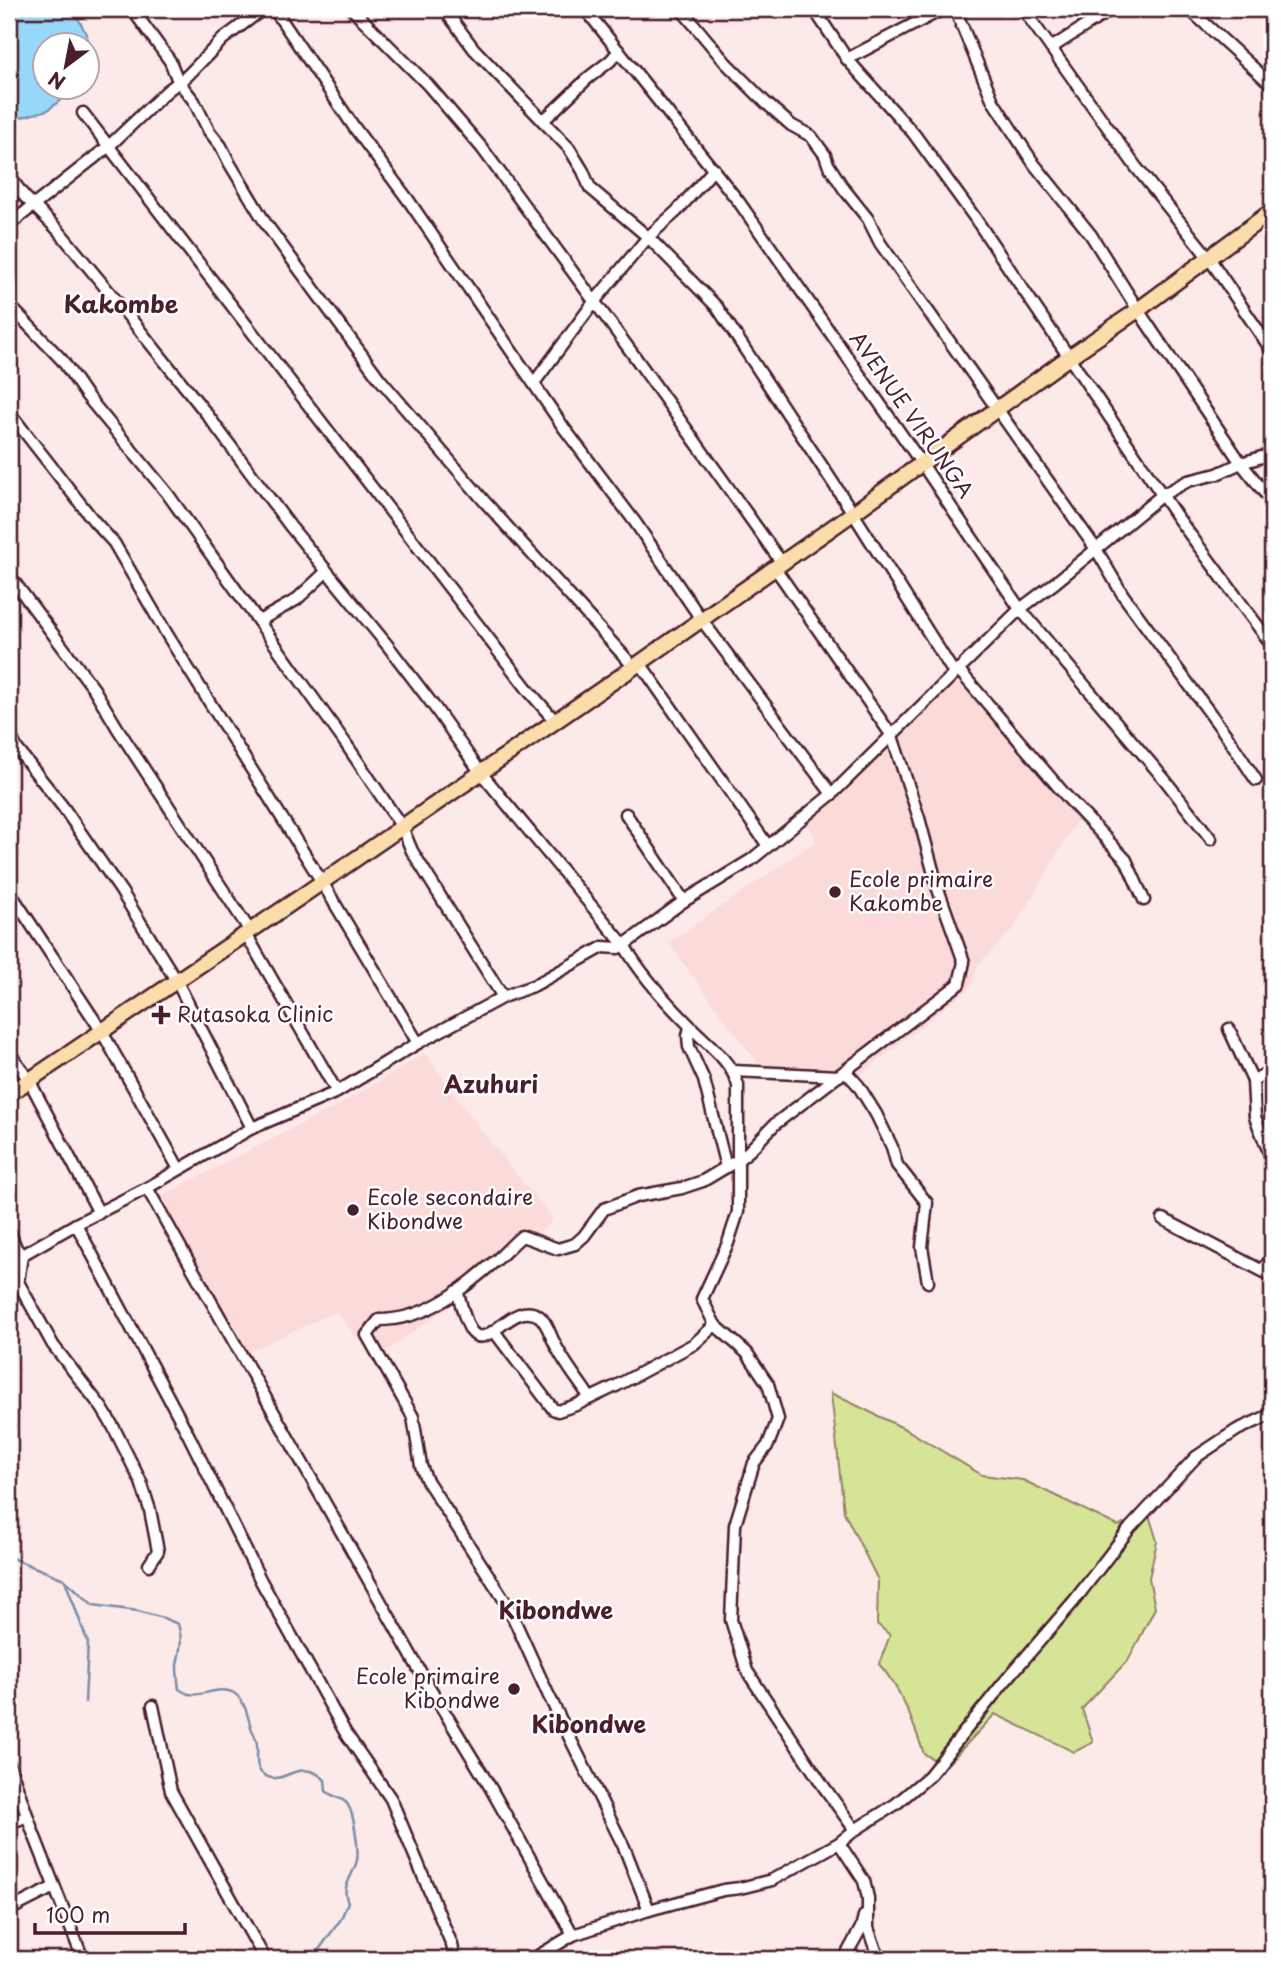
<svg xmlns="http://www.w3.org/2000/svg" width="1281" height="1968" font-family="'Playpen Sans',sans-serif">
	<rect width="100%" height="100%" fill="#fceae9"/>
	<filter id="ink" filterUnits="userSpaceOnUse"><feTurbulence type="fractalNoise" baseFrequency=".0143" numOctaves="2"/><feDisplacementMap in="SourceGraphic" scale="14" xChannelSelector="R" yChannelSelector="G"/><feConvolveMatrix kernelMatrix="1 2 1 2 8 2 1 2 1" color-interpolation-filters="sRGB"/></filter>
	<g filter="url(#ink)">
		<g fill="#fadbda">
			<polygon points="962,677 1080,815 1014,928 977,966 972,986 859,1076 764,1072 668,943 816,841 807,822 854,782 896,737"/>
			<polygon points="425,1053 482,1132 554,1220 464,1296 375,1359 336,1312 245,1353 155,1199 344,1102"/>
		</g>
		<path fill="#d6e497" stroke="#908261" stroke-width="2" d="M 831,1393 L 907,1430 L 982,1475 L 1023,1480 L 1118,1526 L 1149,1515 L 1157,1541 L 1149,1578 L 1155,1608 L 1129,1659 L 1082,1709 L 1093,1742 L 1092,1743 L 1074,1752 L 995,1714 L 946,1766 L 924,1754 C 913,1722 902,1690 879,1664 L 890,1635 L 877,1624 L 878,1580 L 844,1512 Z"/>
		<polygon fill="#97d7f9" stroke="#788da7" stroke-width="2" points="9,9 73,9 87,35 91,60 88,75 88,46 46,46 46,88 76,88 48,110 9,121"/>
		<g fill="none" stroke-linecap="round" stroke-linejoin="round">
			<g stroke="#788da7" stroke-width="2.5">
				<polyline points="1269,868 1272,871"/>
				<path d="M 9,1557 L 64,1579 L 93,1605 L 138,1611 L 163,1618 L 178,1624 C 183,1642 180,1648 177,1665 C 177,1673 178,1682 179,1689 C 182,1691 185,1693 189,1694 C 203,1697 217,1686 232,1692 C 246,1699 247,1717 252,1730 C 254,1734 257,1740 257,1745 C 258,1756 254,1768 264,1775 C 283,1788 299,1755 325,1780 L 326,1791 C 333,1798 342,1796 348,1805 C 354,1814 359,1849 357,1860 C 354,1875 340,1887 348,1902 L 341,1919 L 318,1951 L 317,1959"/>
				<polyline points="65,1580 88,1643 85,1702"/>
			</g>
			<defs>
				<g id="minor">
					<polyline points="132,9 170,61 178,81 194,101 209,131 221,146 230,164 266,224 379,378 485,502 634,667"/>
					<polyline points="274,9 354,127 409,201 564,428 635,522 701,619 832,794"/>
					<polyline points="352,9 428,85 482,148 635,357 782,563"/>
					<polyline points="444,9 474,49 569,148 583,171 590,188 648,237 717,307 853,513 954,673"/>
					<polyline points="585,9 739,202 922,464 1020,609 1165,780 1211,839"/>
					<polyline points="681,9 726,63 766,103 791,125 811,136 825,155 828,164 844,189 868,219 880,243 1096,549 1123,595 1229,739 1256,780"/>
					<polyline points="814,9 847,59 914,134 975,218 1177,517 1272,645"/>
					<polyline points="955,9 993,101 1034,164 1091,235 1138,310 1241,463 1272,502"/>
					<polyline points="1023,9 1136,167 1209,258 1272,351"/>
					<polyline points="1189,9 1272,85"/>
					<polyline points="1051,48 1112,9"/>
					<polyline points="847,59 943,9"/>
					<polyline points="83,113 529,691 555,721"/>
					<polyline points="543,121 588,78 610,61 619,51"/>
					<path d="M 9,176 L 24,196 L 58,230 L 110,293 L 206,413 L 290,526 L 388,646 L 433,705 L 481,773 L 624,945 C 641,975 666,1002 690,1026 C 708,1045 730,1059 738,1085 L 738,1212 L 728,1243 L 702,1299 L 715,1325 L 747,1353 L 768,1384 L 778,1419 L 768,1445 L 754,1463 L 735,1525 L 731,1620 L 747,1671 L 824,1787 L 855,1830"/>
					<polyline points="9,225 109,146 167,91 188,75 223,39 263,9"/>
					<polyline points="9,305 62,360 86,395 167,493 346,744 402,827 412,851 503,997"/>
					<polyline points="534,383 594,302 648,237 677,211 714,169"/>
					<polyline points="9,412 94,521 114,543 168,636 322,882 418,1043"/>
					<polyline points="9,575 94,689 118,729 250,931"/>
					<polyline points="259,621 296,600 326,572"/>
					<polyline points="640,663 768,846"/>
					<polyline points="958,669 1067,797 1126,860 1144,900"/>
					<polyline points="9,733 17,749 63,807 121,891 176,980 252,1128"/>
					<polyline points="626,814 684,901"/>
					<polyline points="9,891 101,1030 179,1169"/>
					<polyline points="246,934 337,1092"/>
					<polyline points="690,1027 688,1036 689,1047 704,1080 726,1167"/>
					<polyline points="1229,1029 1253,1081 1255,1117 1272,1160"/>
					<polyline points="9,1052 29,1080 99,1213"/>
					<polyline points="733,1071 839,1076"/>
					<polyline points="845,1071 858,1085 876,1114 892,1147 897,1165 927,1203 922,1247 928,1282"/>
					<polyline points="1253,1081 1272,1070"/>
					<polyline points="147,1188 425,1680 490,1787 573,1935"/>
					<polyline points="1163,1219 1272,1276"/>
					<polyline points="76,1224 189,1436 261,1581 345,1732 391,1799 452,1945 455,1959"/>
					<polyline points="9,1230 16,1248 22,1255 18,1282 53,1345 102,1408 114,1428 141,1482 150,1510 158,1551 149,1565"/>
					<polyline points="9,1267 22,1255 76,1224 147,1188 252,1128 337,1092 418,1043 503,997 535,985 603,947 618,948 624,945 684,901 751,860 832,794 1020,609 1056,582 1162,495 1188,481 1217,474 1241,463 1272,454"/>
					<polyline points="1262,1270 1272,1258"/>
					<path d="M 457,1291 C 461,1302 465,1324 472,1332 C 488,1352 512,1299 539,1316 C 547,1322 550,1335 555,1344 C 564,1363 579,1381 590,1398"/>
					<polyline points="494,1331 553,1409 558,1411 576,1405 616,1386 694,1344 715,1325"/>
					<polyline points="153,1706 171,1791 265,1959"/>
					<polyline points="9,1764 33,1832 83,1959"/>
					<polyline points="9,1824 27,1816"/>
					<polyline points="839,1843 864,1881 868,1898 868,1928 879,1959"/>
					<polyline points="9,1910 54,1887"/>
					<path d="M 649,1910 L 624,1847 L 548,1694 L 507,1604 L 426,1479 L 421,1466 L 413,1417 L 367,1335 L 379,1320 C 425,1320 461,1291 494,1262 C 504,1254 512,1244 522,1236 L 558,1249 L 575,1244 L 584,1236 L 604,1209 L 638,1196 L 682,1188 L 703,1181 L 738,1160 L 749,1151 L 775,1124 L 796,1108 L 959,984 L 964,962 L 938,889 L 919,818 L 892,736 L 775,568"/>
					<polyline points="533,1959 573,1935 649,1910 723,1890 740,1888 772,1880 839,1843 855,1830 896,1804 929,1776 1001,1686 1074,1601 1130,1528 1196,1457 1237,1430 1272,1414"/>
					<polyline points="844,1959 861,1928 864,1916"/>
				</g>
				<polyline id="highway" points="9,1094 299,898 634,667 853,513 1069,357 1138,310 1272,211"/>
			</defs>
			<use href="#minor" stroke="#4a1f2b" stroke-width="15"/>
			<use href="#highway" stroke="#4a1f2b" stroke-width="19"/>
			<use href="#minor" stroke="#fff" stroke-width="10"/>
			<use href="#highway" stroke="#fbddab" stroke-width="14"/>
		</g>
	</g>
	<g fill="#4a1f2b" stroke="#fff" stroke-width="2.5">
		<circle cx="835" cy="892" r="7"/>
		<path d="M157.5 1004.5h7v7h7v7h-7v7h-7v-7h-7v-7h7z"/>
		<circle cx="353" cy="1210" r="7"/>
		<circle cx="514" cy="1689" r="7"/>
	</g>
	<g text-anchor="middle" stroke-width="5" stroke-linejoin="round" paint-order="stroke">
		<g font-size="21" fill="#4a1f2b" stroke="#fff">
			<text transform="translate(911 415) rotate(55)" y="7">AVENUE VIRUNGA</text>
		</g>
		<g font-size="21" fill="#4a1f2b" stroke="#fff" text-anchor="start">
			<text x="849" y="887">Ecole primaire<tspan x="849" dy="24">Kakombe</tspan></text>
			<text x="177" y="1022">Rutasoka Clinic</text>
			<text x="367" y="1205">Ecole secondaire<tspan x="367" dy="24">Kibondwe</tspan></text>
			<text x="500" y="1684" text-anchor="end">Ecole primaire<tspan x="500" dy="24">Kibondwe</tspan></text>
		</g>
		<g font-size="24" font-weight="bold" fill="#4a1f2b" stroke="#fff">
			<text x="121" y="313">Kakombe</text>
			<text x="491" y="1093">Azuhuri</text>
			<text x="556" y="1619">Kibondwe</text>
			<text x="589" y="1733">Kibondwe</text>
		</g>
	</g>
	<rect width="1281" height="1968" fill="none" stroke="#fff" stroke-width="35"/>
	<rect x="18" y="18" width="1246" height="1933" fill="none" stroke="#4a1f2b" stroke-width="2.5" filter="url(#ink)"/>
	<g transform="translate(66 66) rotate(212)"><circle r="33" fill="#ffffff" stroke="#b7a5aa" stroke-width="2"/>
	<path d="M0-5L12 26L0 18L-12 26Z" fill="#4a1f2b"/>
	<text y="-10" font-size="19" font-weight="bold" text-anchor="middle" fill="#4a1f2b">N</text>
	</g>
	<path d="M35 1923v10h150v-10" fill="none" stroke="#4a1f2b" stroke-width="3.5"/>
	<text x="46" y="1923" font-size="21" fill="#4a1f2b" stroke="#ffffff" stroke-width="5" paint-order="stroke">100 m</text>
</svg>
